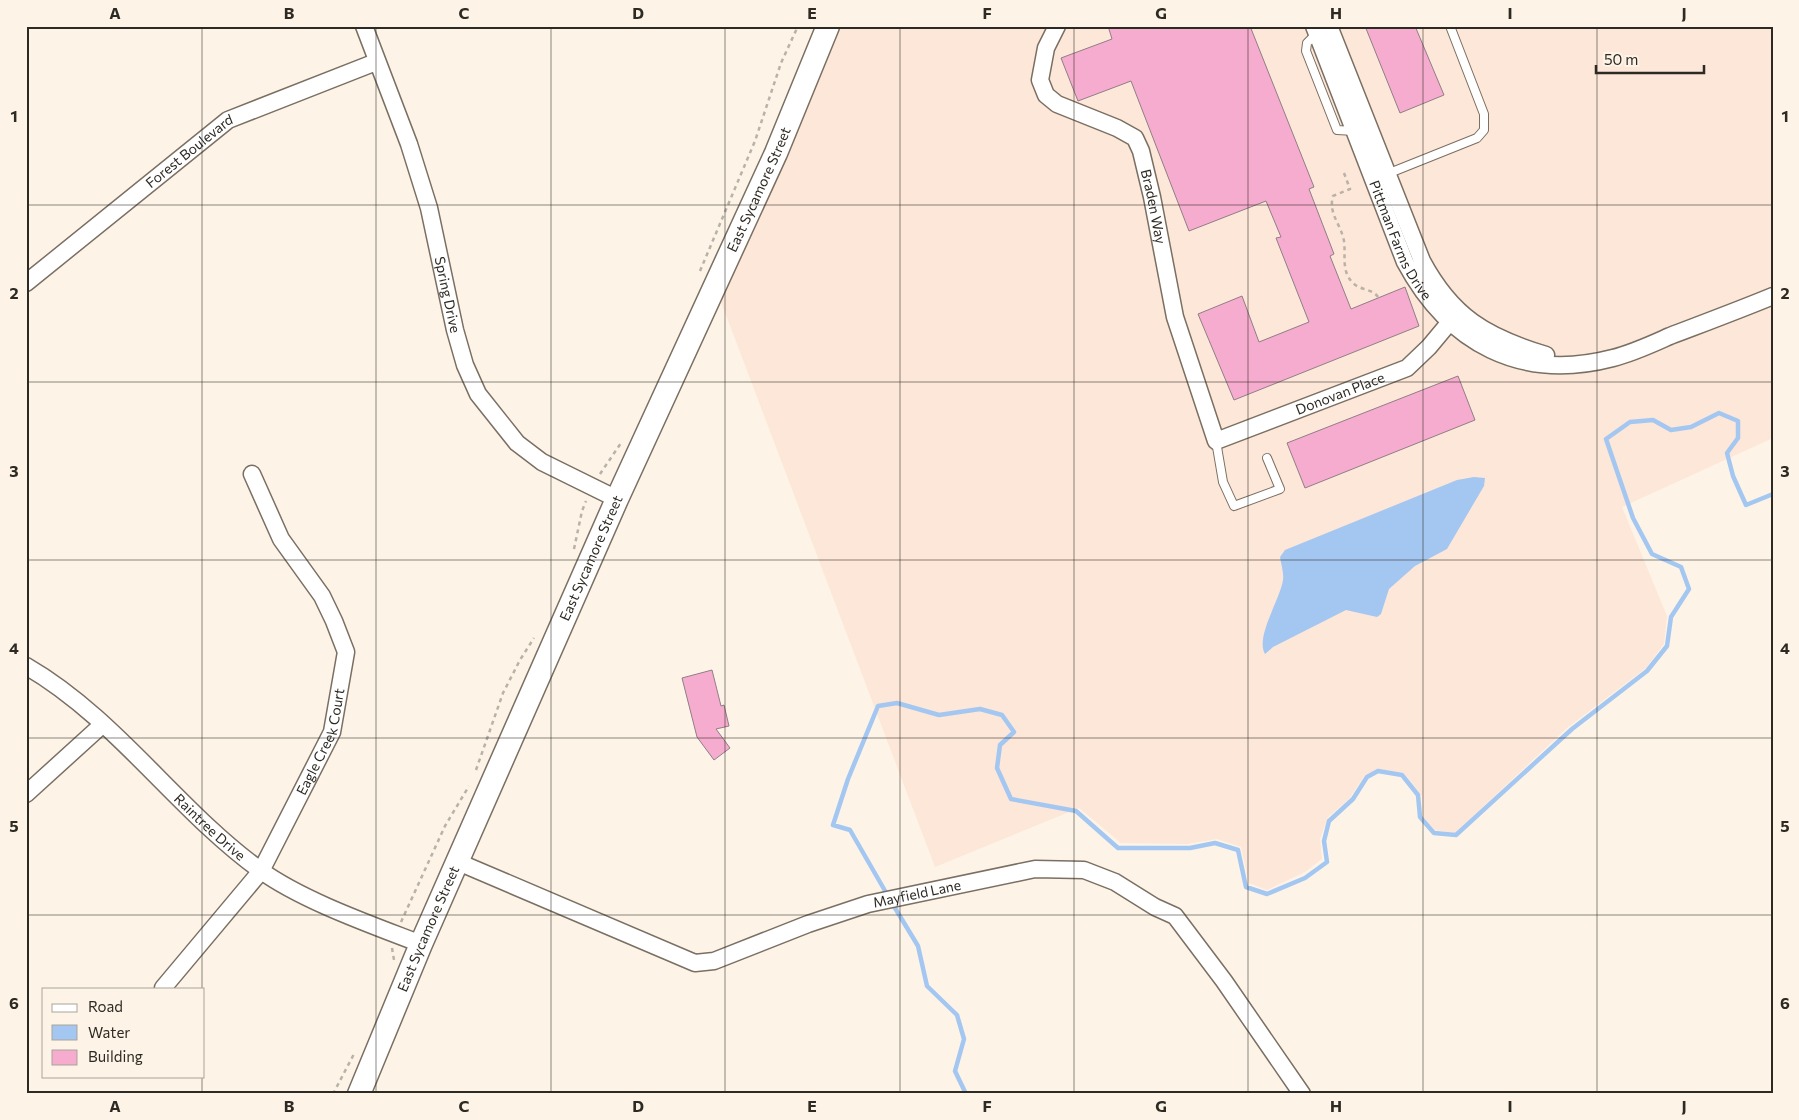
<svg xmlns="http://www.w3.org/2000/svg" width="1799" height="1120" font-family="Commissioner,sans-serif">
	<rect width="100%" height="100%" fill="#fdf4e7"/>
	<polygon fill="#fce7d8" points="841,26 1773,26 1773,438 1622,507 1667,616 1664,644 1646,668 1567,728 1455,833 1435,830 1423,817 1422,796 1404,773 1379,769 1365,775 1349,799 1328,817 1320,839 1322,859 1305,872 1267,890 1249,883 1241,847 1217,839 1187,844 1121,843 1079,808 935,867 718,294"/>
	<path fill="#a4c7f2" d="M 1474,477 L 1485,478 L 1484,486 L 1447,549 L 1415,566 L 1389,589 L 1381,614 L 1377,617 L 1346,610 L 1273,647 L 1265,654 C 1255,637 1280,600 1283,580 C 1284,573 1281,564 1280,557 L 1285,550 L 1457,480 Z"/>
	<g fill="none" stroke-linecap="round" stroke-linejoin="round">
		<g stroke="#a4c7f2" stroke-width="4.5">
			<polyline points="888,896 850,830 833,825 848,779 878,706 897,703 939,715 980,709 1002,715 1014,732 1000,745 997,768 1011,799 1076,811 1118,848 1190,848 1215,843 1238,850 1246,887 1267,894 1305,878 1327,862 1324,841 1329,821 1353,799 1367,777 1378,771 1402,775 1418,795 1420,817 1434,833 1456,835 1572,729 1647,671 1667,646 1671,617 1689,589 1681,567 1652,554 1633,518 1606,439 1630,422 1653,420 1671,430 1691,427 1719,413 1738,421 1738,438 1727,453 1733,476 1746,505 1773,494"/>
			<polyline points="892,903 918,946 927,986 957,1015 964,1039 955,1071 966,1094"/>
		</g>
	</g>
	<g fill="#f5acce" stroke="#907e86">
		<polygon points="1108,26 1250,26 1314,187 1309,189 1334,254 1330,256 1351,309 1405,287 1419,326 1234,400 1198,314 1242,296 1259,342 1309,322 1276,238 1281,237 1266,201 1189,231 1131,81 1078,101 1061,58 1112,39"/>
		<polygon points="1365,26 1415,26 1444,95 1400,113"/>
		<polygon points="1458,376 1475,420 1305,488 1287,443"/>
		<polygon points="712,670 721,706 724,705 729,726 716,729 730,748 714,760 697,737 682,678"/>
	</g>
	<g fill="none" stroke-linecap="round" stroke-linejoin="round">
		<defs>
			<g id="lane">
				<polyline points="1317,33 1307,43 1306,51 1337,130 1355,131"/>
				<polyline points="1387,174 1477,138 1484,130 1484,114 1450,26"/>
				<polyline points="1216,441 1223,482 1234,506 1280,489 1267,458"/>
			</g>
			<g id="street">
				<path id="s1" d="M 364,26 L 409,144 L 429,208 L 455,330 L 465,365 L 478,394 L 517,443 L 542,462 L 617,499"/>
				<path id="s2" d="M 1057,26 L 1046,48 L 1040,80 L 1046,95 L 1057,104 L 1117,128 L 1135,138 L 1141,151 L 1152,197 L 1175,317 L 1216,441 L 1407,368 L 1429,347 L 1449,323"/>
				<path id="s3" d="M 1314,26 L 1405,262 C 1449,344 1521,382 1613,358 C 1633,353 1652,344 1670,336 C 1704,323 1739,310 1773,296"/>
				<path d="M 1329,26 L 1422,261 C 1452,317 1486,337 1546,355"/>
				<path id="s4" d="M 26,283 L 228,120 L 376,62"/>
				<path id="s5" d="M 26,666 C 116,718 177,810 260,870 C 303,901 372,925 421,944"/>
				<polyline points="26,794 102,725"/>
				<path id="s6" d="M 458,862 L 695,963 L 714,961 L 808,924 L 868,904 L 1035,869 L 1084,870 L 1115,882 L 1155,907 L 1175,916 L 1224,981 L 1302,1094"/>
				<path id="s7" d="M 163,988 L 261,871 L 332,732 L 346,652 L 334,621 L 322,596 L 281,539 L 252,474"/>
			</g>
			<g id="secondary">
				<path id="s8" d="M 359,1094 L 421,944 L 617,499 L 776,153 L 828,26"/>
			</g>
		</defs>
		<use href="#lane" stroke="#7a6f62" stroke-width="10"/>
		<use href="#street" stroke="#7a6f62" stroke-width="19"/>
		<use href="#secondary" stroke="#7a6f62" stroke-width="25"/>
		<g stroke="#b9b2a7" stroke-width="2.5" stroke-dasharray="4 4" stroke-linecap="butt">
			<path d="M 1344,173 L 1350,189 L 1333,196 C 1328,214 1341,224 1344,241 C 1346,255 1341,270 1352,282 C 1360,291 1372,288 1378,297"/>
			<polyline points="700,271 755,141 781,63 798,26"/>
			<polyline points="600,474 621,443"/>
			<polyline points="574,549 582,511 586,501"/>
			<polyline points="476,770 503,693 520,660 534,638"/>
			<polyline points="401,922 445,826 469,786"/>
			<polyline points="392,948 394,960"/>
			<polyline points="333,1094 355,1052"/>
		</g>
		<use href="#lane" stroke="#fff" stroke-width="8"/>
		<use href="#street" stroke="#fff" stroke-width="16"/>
		<use href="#secondary" stroke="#fff" stroke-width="22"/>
	</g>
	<path fill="none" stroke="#2d2923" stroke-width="1" stroke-opacity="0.55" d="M 202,26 L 202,989M 376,26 L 376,1094M 551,26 L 551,1094M 725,26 L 725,1094M 900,26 L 900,1094M 1074,26 L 1074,1094M 1248,26 L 1248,1094M 1423,26 L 1423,1094M 1597,26 L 1597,1094M 26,205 L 1773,205M 26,382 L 1773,382M 26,560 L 1773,560M 26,738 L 1773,738M 26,915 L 1773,915M 202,1076 L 202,1094"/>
	<g text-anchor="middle" stroke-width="4" stroke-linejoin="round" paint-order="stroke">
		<g font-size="14" fill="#2d2923" stroke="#fdf4e7">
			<text dy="5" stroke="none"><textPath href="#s4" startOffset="210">Forest Boulevard</textPath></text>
			<text dy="5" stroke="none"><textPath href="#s8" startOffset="989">East Sycamore Street</textPath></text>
			<text dy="5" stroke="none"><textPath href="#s2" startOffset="244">Braden Way</textPath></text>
			<text dy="5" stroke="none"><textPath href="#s3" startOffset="231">Pittman Farms Drive</textPath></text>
			<text dy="5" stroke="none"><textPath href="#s1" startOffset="282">Spring Drive</textPath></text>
			<text dy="5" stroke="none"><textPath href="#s2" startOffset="620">Donovan Place</textPath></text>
			<text dy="5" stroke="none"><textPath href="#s8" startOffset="584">East Sycamore Street</textPath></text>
			<text dy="5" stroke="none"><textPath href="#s7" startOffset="296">Eagle Creek Court</textPath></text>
			<text dy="5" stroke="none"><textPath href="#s5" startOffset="245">Raintree Drive</textPath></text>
			<text dy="5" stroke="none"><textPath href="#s6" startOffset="491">Mayfield Lane</textPath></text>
			<text dy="5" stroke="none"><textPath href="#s8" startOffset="179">East Sycamore Street</textPath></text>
		</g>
	</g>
	<rect width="1799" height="1120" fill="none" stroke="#fdf4e7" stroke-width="55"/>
	<rect x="42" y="988" width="162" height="90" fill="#fdf4e7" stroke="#aaa399"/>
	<rect x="52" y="1004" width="25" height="8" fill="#ffffff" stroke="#aaa399"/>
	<text x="88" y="1012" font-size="15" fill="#2d2923">Road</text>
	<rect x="52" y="1025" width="25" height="15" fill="#a4c7f2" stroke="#aaa399"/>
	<text x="88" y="1038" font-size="15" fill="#2d2923">Water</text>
	<rect x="52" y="1050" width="25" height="15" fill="#f5acce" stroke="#aaa399"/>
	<text x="88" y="1062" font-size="15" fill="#2d2923">Building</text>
	<path d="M1596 65v8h108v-8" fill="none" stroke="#2d2923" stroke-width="2.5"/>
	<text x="1604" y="65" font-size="15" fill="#2d2923" stroke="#fdf4e7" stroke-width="4" paint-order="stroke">50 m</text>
	<rect x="28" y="28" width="1744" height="1064" fill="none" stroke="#2d2923" stroke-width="2"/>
	<g font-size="16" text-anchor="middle" font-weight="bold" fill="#2d2923">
		<text x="115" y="19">A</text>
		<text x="289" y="19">B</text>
		<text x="464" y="19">C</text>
		<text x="638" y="19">D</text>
		<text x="812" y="19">E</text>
		<text x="987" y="19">F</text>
		<text x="1161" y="19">G</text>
		<text x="1336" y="19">H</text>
		<text x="1510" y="19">I</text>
		<text x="1684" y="19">J</text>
		<text x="14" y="122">1</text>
		<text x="1785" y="122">1</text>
		<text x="14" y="299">2</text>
		<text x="1785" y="299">2</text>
		<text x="14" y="477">3</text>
		<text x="1785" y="477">3</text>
		<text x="14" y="654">4</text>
		<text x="1785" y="654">4</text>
		<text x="14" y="832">5</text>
		<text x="1785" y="832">5</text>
		<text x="14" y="1009">6</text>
		<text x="1785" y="1009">6</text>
		<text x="115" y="1112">A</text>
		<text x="289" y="1112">B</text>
		<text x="464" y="1112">C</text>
		<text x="638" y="1112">D</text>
		<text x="812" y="1112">E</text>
		<text x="987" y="1112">F</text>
		<text x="1161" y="1112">G</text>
		<text x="1336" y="1112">H</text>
		<text x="1510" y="1112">I</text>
		<text x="1684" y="1112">J</text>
	</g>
</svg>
